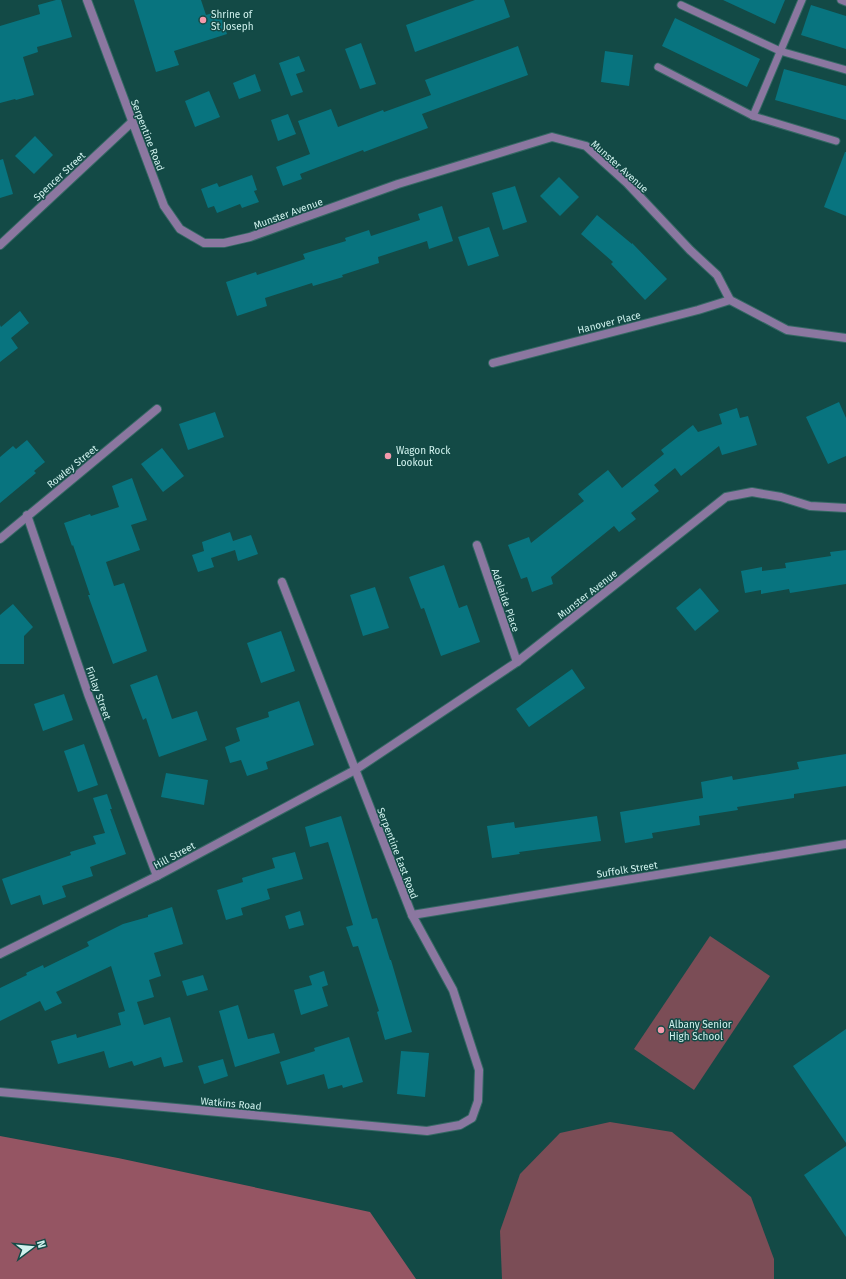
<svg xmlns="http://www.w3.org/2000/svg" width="846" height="1279" font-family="'Fira Sans',sans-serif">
	<rect width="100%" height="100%" fill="#134a46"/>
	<g fill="#7b4d56">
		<polygon points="710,936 770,976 694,1090 634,1049"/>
		<polygon points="610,1122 672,1132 751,1197 774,1259 774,1279 502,1279 500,1231 520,1174 560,1133"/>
	</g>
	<polygon fill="#955563" points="0,1136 118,1158 370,1212 416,1279 0,1279"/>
	<g fill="#08747f">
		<polygon points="56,0 61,0 72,37 37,47 38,52 23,57 34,95 16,100 15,99 0,103 0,26 40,14 38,5"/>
		<polygon points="134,0 201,0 206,15 219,11 227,34 174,51 179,65 156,72"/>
		<polygon points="475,0 504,0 510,17 415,52 406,25"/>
		<polygon points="723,0 785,0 775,24"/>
		<polygon points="811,5 846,16 846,49 801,35"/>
		<polygon points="675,18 760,59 747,87 662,46"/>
		<polygon points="361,43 376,84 360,89 345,49"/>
		<polygon points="518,46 528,75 422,114 428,128 364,152 363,150 300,174 302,179 283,186 276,167 310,154 298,121 331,109 338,127 383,110 384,112 431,95 425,80"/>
		<polygon points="605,51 633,55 629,86 601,82"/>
		<polygon points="299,56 305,71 296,74 303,92 291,96 279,63"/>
		<polygon points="784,69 846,86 846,120 775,100"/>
		<polygon points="255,74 261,91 239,99 233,83"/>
		<polygon points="209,91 220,117 195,127 185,101"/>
		<polygon points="288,114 296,134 278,141 271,120"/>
		<polygon points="35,136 53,155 34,174 15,156"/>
		<polygon points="845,152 846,152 846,216 824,207"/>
		<polygon points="3,159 13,194 0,198 0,160"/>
		<polygon points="252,175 257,190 254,191 259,202 242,208 240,204 217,213 214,206 208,208 201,189 217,183 219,187"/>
		<polygon points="559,177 579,197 560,216 540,196"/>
		<polygon points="515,186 527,222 503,230 492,193"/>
		<polygon points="442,206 453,241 429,249 427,241 378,257 379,263 342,275 343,277 313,286 312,283 265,298 267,306 237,316 226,282 256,272 257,275 305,259 303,254 346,241 345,238 369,230 371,236 420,220 418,214"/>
		<polygon points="597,215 632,244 632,243 667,279 645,300 611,264 613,262 581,234"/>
		<polygon points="489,227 499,256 468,266 458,237"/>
		<polygon points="20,311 29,323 11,338 18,348 0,362 0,325 1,327"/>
		<polygon points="839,402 846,418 846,456 828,464 806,417"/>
		<polygon points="737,408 740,418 748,416 757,445 722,455 719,446 681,476 675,468 654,485 659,491 631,513 636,519 619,532 614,526 551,577 553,584 532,592 527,577 521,579 508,545 529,537 531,543 584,501 578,494 608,470 622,488 664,454 661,450 693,425 698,432 722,424 719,414"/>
		<polygon points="215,412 224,437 188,450 179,424"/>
		<polygon points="27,440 45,462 34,471 36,473 0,503 0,457 13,446 16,449"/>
		<polygon points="162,448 184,476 163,492 141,464"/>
		<polygon points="132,478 147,520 131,525 140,550 106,562 114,586 124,583 147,651 113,664 88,595 90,595 73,545 72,546 64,523 90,514 91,516 119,507 112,486"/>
		<polygon points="230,532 233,541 251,535 258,554 238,561 235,550 211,558 214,567 198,572 192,555 204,551 202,542"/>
		<polygon points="846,550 846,584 790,593 789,589 761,594 761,590 745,593 741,571 762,567 762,571 786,568 785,563 831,556 830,552"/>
		<polygon points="444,565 459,608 467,605 480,642 441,656 424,608 421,609 409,577"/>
		<polygon points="375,587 389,628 363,636 350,595"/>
		<polygon points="700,588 719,611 695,631 676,608"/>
		<polygon points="13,604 33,627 24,636 24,664 0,664 0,615"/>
		<polygon points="281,631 295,671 261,683 247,643"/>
		<polygon points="572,669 585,688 529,727 516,709"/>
		<polygon points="157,675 172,719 197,711 207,740 159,757 146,718 143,720 130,685"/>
		<polygon points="64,694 73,720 43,731 34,704"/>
		<polygon points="299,701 314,745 266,762 268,769 247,776 241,760 230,763 225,747 240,741 236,728 269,717 268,712"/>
		<polygon points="84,744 98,785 78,792 64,751"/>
		<polygon points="846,754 846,786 794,794 794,798 737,807 738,810 699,816 700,825 652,833 653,838 625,843 620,812 703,798 701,782 732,776 733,780 799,769 797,762"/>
		<polygon points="166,773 208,780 204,805 161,797"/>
		<polygon points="107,794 112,809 110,809 126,854 90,867 93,876 62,886 66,897 43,905 40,895 11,905 2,879 71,855 70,852 96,844 93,836 105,833 93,798"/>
		<polygon points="341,816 372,919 377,918 390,960 391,960 412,1032 385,1040 377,1012 379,1011 358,946 353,947 346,927 353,925 328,842 310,847 305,827"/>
		<polygon points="597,816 601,841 519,852 520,854 492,858 487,826 514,822 515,828"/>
		<polygon points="295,852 303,879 267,889 270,899 241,908 243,915 226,920 217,890 243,882 242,878 275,868 272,858"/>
		<polygon points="172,907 183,944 154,953 161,976 149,980 154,997 137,1002 144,1025 170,1017 183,1062 164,1067 161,1057 134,1066 132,1061 109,1068 104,1051 58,1064 51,1041 76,1034 77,1038 121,1025 118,1013 125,1011 111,966 56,992 62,1003 45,1011 40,1001 0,1021 0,988 27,975 26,973 43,965 44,968 89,946 87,942 123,924 148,917 148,915"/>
		<polygon points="300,911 304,925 289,929 285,916"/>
		<polygon points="324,971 328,985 322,987 328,1006 301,1015 294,990 312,985 309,976"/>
		<polygon points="203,975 208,990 187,996 182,981"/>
		<polygon points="238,1005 248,1039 274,1033 280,1053 235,1067 219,1011"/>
		<polygon points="846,1029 846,1143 793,1066"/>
		<polygon points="349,1037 363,1082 343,1088 342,1085 328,1089 324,1074 287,1085 280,1062 315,1051 314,1048"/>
		<polygon points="401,1051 429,1053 425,1097 397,1094"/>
		<polygon points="223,1059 228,1076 204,1084 198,1066"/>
		<polygon points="846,1146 846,1237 804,1175"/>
	</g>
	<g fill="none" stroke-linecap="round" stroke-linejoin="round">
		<defs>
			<g id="lane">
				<polyline points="802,0 753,116 836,141"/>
				<polyline points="841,0 846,2"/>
				<polyline points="681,5 780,51 846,70"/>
				<polyline points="658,67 753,116"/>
			</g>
			<g id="street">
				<polyline points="87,0 164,206 180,229 204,243 224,243 250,237 398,184 552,137 586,146 627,183 690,250 717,275 730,300 787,330 846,338"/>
				<polyline points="0,245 132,122"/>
				<polyline points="493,363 698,310 730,300"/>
				<polyline points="27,515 88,694 157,876"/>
				<polyline points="0,539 157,409"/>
				<polyline points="477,545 517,662"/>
				<polyline points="412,915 846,844"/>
				<polyline points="0,954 157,876 355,770 517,662 726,497 752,492 781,497 810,506 846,508"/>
				<polyline points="0,1092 427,1131 460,1125 472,1118 478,1101 479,1070 453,990 412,915 282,582"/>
			</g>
		</defs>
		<use href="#lane" stroke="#356864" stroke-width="9"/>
		<use href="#street" stroke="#356864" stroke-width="10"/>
		<use href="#lane" stroke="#8b77a0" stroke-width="7"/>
		<use href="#street" stroke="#8b77a0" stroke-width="8"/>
	</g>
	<g fill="#f39aac" stroke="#134a46" stroke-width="1.5">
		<circle cx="203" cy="20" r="4"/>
		<circle cx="388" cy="456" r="4"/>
		<circle cx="661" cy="1030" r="4"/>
	</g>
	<g text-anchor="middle" stroke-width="3" stroke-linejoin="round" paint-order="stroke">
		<g font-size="10" fill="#d0f2ee" stroke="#134a46" text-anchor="start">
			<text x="211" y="18">Shrine of<tspan x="211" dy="12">St Joseph</tspan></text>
			<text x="396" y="454">Wagon Rock<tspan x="396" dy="12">Lookout</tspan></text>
			<text x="669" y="1028">Albany Senior<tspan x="669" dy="12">High School</tspan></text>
		</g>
		<g font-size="10" fill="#d0f2ee" stroke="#134a46">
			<text transform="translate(148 135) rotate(69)" y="4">Serpentine Road</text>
			<text transform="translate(620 166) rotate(42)" y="4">Munster Avenue</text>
			<text transform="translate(59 176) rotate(-43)" y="4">Spencer Street</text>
			<text transform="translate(288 213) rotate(-20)" y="4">Munster Avenue</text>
			<text transform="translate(609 322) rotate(-14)" y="4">Hanover Place</text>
			<text transform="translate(72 466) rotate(-39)" y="4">Rowley Street</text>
			<text transform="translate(587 594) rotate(-38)" y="4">Munster Avenue</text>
			<text transform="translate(506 600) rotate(71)" y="4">Adelaide Place</text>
			<text transform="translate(99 693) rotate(70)" y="4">Finlay Street</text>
			<text transform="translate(398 853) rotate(69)" y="4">Serpentine East Road</text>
			<text transform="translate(174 855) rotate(-28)" y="4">Hill Street</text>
			<text transform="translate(627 869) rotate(-9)" y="4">Suffolk Street</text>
			<text transform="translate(231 1103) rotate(5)" y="4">Watkins Road</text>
		</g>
	</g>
	<g transform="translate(32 1247) rotate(74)" stroke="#134a46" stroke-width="3" paint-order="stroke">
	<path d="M0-3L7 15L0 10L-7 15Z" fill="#d0f2ee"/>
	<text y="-6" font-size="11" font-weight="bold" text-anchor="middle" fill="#d0f2ee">N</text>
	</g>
</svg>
